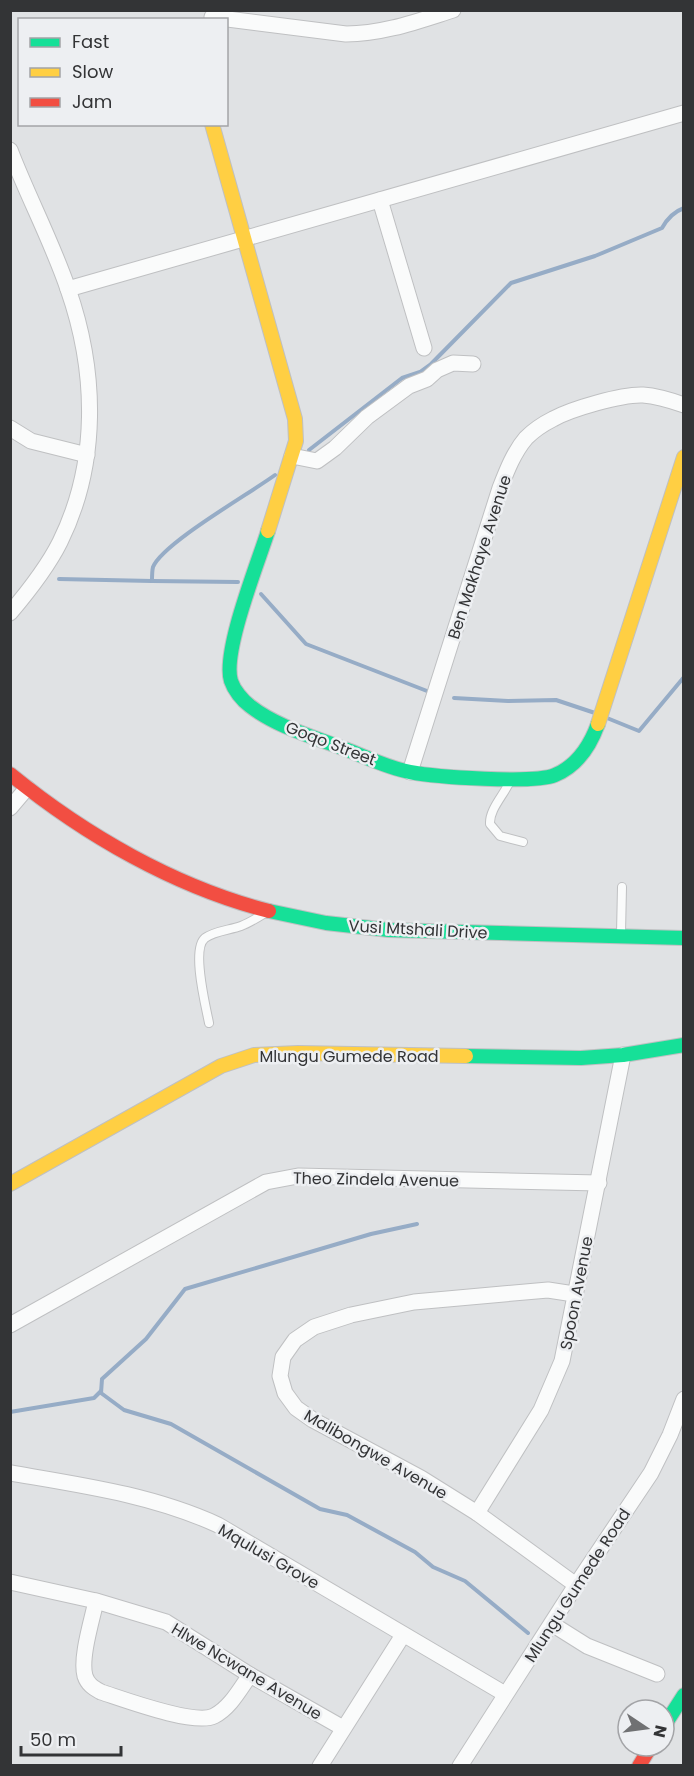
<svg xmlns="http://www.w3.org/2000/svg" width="694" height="1776" font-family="Poppins,sans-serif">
	<rect width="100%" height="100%" fill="#e0e2e4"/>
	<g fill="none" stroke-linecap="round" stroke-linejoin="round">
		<g stroke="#96acc6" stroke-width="4">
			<path d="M 309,450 L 402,378 L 420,372 L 431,364 L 511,283 L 595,256 L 662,228 C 667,219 673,212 684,208"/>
			<path d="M 59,579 L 152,581 C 152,577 152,571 153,567 C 163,543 249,494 275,475"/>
			<polyline points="152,581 238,582"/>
			<polyline points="261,594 306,644 427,691"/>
			<polyline points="454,698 508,701 556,700 595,713"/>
			<polyline points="607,718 639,731 684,677"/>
			<polyline points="417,1224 371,1234 185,1289 146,1339 102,1379 101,1393 124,1410 171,1424 320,1509 347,1515 415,1552 433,1567 465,1581 528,1633"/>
			<polyline points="10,1412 94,1398 101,1391"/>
		</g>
		<defs>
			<g id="lane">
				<path d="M 511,779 C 505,794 489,809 490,824 L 500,836 L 523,842"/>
				<polyline points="621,933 622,887"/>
				<path d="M 209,1023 C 206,1007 191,949 205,938 C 214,931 230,930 241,926 C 249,923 257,918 265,913"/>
			</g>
			<g id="street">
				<path d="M 212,17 L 346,34 C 383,34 418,21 453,10"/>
				<path d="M 10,150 C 28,197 52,242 68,289 C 97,372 99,463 60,542 C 48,566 27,593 10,613"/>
				<polyline points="380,200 424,348"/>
				<polyline points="68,289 684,113"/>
				<polyline points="10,428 31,441 87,455"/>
				<polyline points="292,456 317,461 335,448 367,417 409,386 427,379 437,370 453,363 473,364"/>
				<path d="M 410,772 L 500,488 C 507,470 514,452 526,438 C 534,430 543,424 553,419 C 571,409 622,394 643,395 C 657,396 670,400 684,405"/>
				<polyline points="10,808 27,788"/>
				<polyline points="574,1294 548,1290 414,1302 351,1315 314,1327 295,1340 283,1357 280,1376 285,1393 296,1408 313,1420 421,1478 477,1513 576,1585"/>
				<polyline points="10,1325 266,1182 298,1176 599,1183"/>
				<path d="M 11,1473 C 81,1485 153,1495 218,1525 L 505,1694"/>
				<polyline points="477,1513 541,1410 562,1361 623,1055"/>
				<polyline points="10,1582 96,1601 166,1622 250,1675 343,1728"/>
				<path d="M 96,1601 C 92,1620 80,1658 85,1676 C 88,1685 94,1688 101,1692 C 123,1699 195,1726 214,1716 C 230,1708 240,1689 250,1675"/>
				<polyline points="552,1624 587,1646 657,1674"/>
				<polyline points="320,1766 403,1635"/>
				<polyline points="460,1766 576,1585 651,1473 670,1435 684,1399"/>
			</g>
			<g id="fast">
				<path d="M 268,531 C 258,563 222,652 231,681 C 234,690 242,700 250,706 C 277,727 314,737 345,749 C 366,757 388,768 410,772 C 435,777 534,784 555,775 C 577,766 590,746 598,724"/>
				<polyline points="269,911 326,923 389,930 684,938"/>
				<polyline points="466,1056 581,1058 623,1055 684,1045"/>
				<polyline points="664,1726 684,1695"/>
			</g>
			<g id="slow">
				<polyline points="212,124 295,419 296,441 268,531"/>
				<polyline points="598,724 684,457"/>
				<polyline points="10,1184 221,1066 254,1055 298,1053 466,1056"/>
			</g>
			<g id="jam">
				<path d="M 10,774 C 85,835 175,887 269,911"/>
				<polyline points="639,1766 651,1746"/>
			</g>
		</defs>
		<use href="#lane" stroke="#bfc0c2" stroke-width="10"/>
		<use href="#street" stroke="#bfc0c2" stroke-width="17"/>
		<use href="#fast" stroke="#bfc0c2" stroke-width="16"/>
		<use href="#slow" stroke="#bfc0c2" stroke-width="16"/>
		<use href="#jam" stroke="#bfc0c2" stroke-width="16"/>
		<use href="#lane" stroke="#fafbfb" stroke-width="8"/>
		<use href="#street" stroke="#fafbfb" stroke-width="15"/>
		<use href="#fast" stroke="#16e098" stroke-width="14"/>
		<use href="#slow" stroke="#ffcf43" stroke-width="14"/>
		<use href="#jam" stroke="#f24e42" stroke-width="14"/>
	</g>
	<g text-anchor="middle" stroke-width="5" stroke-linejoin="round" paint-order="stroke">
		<g font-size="16" fill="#333436" stroke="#edeff2">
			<text transform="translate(479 557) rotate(-72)" y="6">Ben Makhaye Avenue</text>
			<text transform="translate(331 743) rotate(21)" y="6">Goqo Street</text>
			<text transform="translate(418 929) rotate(3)" y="6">Vusi Mtshali Drive</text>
			<text x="349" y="1062">Mlungu Gumede Road</text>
			<text transform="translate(376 1179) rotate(1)" y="6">Theo Zindela Avenue</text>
			<text transform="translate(576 1293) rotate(-79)" y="6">Spoon Avenue</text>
			<text transform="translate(376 1454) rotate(30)" y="6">Malibongwe Avenue</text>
			<text transform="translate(269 1556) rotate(30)" y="6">Mqulusi Grove</text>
			<text transform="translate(577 1585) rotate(-57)" y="6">Mlungu Gumede Road</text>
			<text transform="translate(247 1671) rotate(31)" y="6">Hlwe Ncwane Avenue</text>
		</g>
	</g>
	<rect width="694" height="1776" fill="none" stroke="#333436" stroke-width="24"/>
	<rect x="18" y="18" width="210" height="108" fill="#edeff2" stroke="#a3a4a7" stroke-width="1.5"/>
	<rect x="30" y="38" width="30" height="9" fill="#16e098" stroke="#a3a4a7" stroke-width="1.5"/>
	<text x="72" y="48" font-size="18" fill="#333436">Fast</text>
	<rect x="30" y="68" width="30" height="9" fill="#ffcf43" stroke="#a3a4a7" stroke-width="1.5"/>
	<text x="72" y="78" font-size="18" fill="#333436">Slow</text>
	<rect x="30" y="98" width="30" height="9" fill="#f24e42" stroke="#a3a4a7" stroke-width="1.5"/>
	<text x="72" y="108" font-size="18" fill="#333436">Jam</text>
	<g transform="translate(646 1728) rotate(103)"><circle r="28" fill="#edeff2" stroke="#a3a4a7" stroke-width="1.5"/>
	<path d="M0-4.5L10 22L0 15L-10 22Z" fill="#707173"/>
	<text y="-9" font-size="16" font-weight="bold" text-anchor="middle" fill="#333436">N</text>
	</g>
	<path d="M21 1746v9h100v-9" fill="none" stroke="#333436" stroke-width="3"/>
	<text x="30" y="1746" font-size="18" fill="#333436" stroke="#edeff2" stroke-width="4.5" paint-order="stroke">50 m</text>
</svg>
